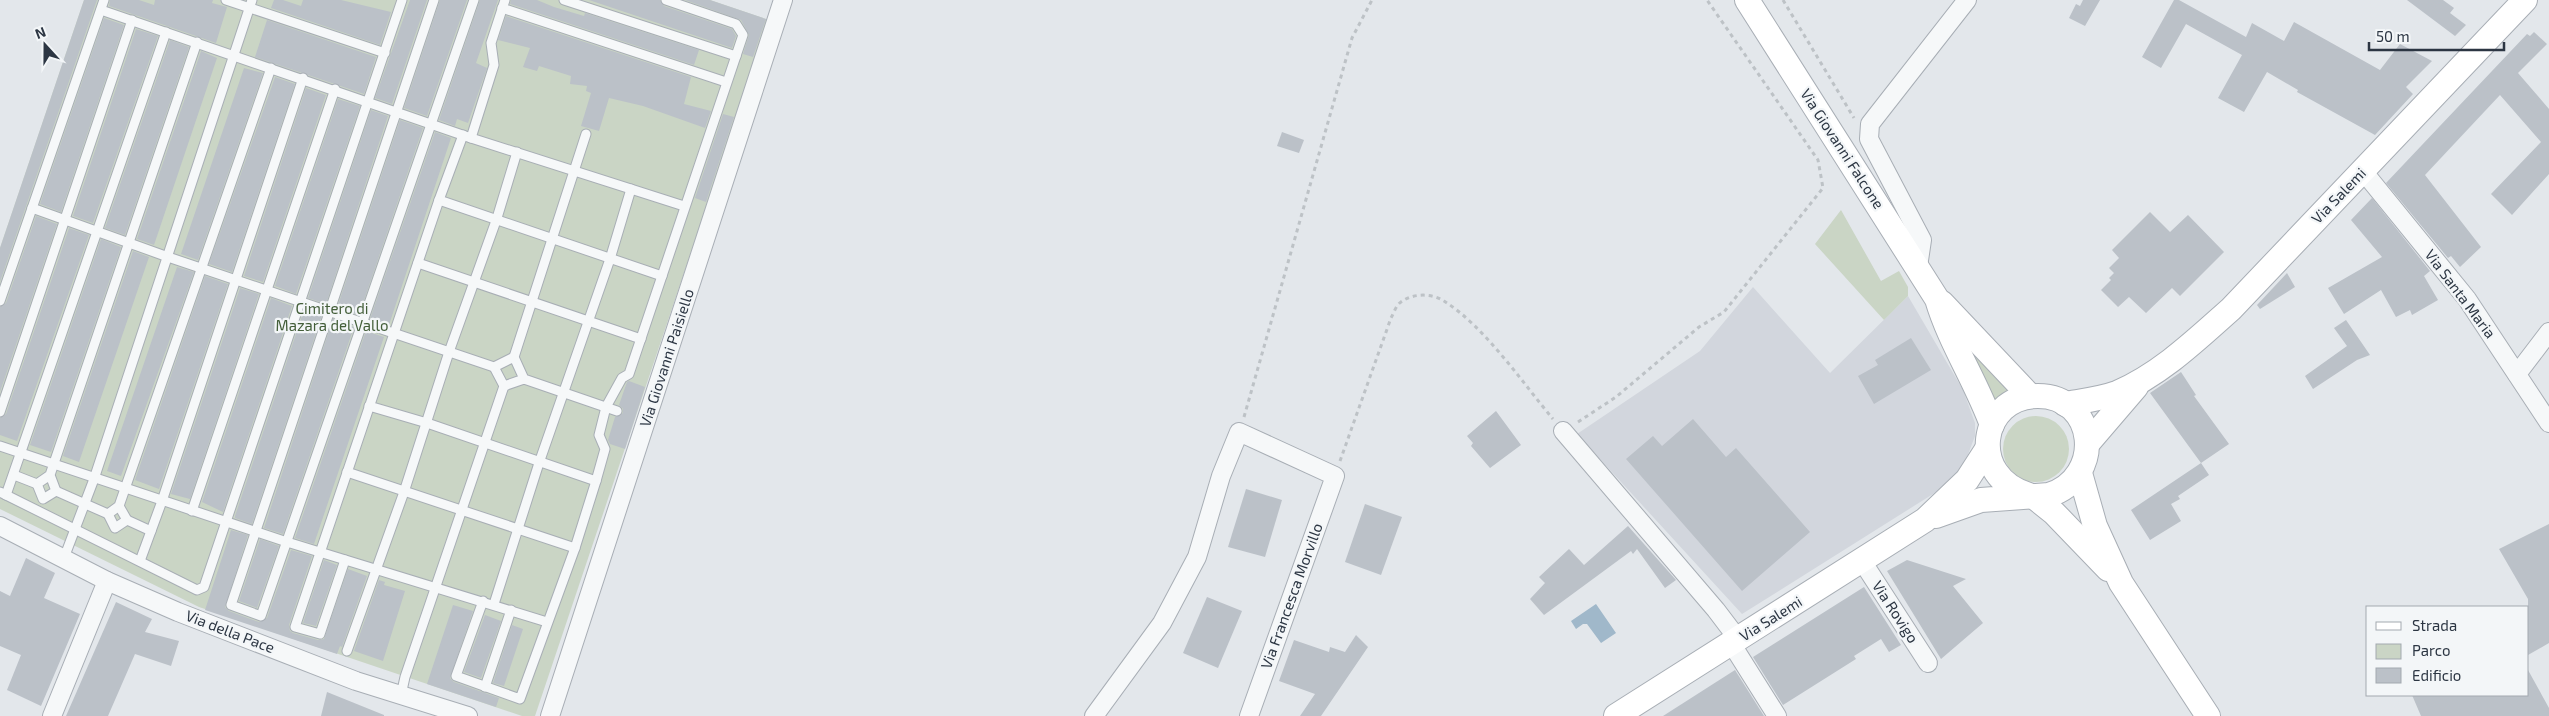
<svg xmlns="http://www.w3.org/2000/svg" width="2549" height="716" font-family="'Exo 2',sans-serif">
	<rect width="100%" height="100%" fill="#e3e7eb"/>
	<polygon fill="#d2d6dd" points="1753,287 1830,373 1908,296 1963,390 1975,423 1975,436 1964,465 1953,479 1933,494 1742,614 1577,434 1700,351"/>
	<g fill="#cad5c5">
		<polygon points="84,0 710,0 769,20 535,716 522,716 199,607 0,509 0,248"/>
		<polygon points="1841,210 1881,281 1899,271 1908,287 1908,296 1884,320 1815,244"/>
		<polygon points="1957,327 2012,393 1995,404"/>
		<circle cx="2036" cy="449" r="33"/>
	</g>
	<polygon fill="#a0b8ca" points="1596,604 1616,633 1601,643 1587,624 1583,624 1576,629 1571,621"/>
	<g fill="#bbc1c8">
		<polygon points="84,0 97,0 0,282 0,248"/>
		<polygon points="110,0 139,0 154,5 155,0 213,0 212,3 227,7 216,43 109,6"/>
		<polygon points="274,0 283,0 301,6 303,0 341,0 391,12 380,45 271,8"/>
		<polygon points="410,0 427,0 392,104 375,98"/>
		<polygon points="440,0 467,0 427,116 404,108"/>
		<polygon points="480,0 498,0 476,63 487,68 468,123 457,119 455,126 439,120"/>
		<polygon points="511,0 537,0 554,7 584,16 585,13 699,50 694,65 510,4"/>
		<polygon points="589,0 660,0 664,6 732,29 736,36 732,48"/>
		<polygon points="685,0 710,0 766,19 753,57 743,54 749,35 741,20"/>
		<polygon points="2083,0 2100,0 2085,26 2069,18 2076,4 2080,6"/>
		<polygon points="2174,0 2179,0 2246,37 2252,23 2284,41 2294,22 2380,70 2400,44 2432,61 2406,87 2413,94 2375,135 2297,92 2298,90 2267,72 2244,112 2218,98 2242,55 2186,24 2161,68 2142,57"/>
		<polygon points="2407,0 2443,0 2454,8 2450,13 2466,25 2455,36"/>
		<polygon points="506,16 691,77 684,104 711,111 705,128 643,106 609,98 599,131 581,126 591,93 586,91 587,86 570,84 571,76 539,66 537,71 523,67 530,48 498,40"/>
		<polygon points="104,18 124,25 61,212 40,204"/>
		<polygon points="267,20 376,57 364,94 255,57"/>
		<polygon points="136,29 158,36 93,223 73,216"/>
		<polygon points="2534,32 2547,44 2518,73 2549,109 2549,174 2512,215 2491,194 2541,142 2500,95 2425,175 2481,247 2460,267 2451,256 2448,258 2386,183 2527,34 2530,36"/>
		<polygon points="170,40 189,47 125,235 105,228"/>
		<polygon points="201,51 217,58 154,245 137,239"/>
		<polygon points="244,68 263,73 198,260 181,254"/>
		<polygon points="275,77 295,84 232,272 209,264"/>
		<polygon points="306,88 326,95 263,282 244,276"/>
		<polygon points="338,99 360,106 296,294 275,286"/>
		<polygon points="371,110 388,116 326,304 308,298"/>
		<polygon points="723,114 734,117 706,202 695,198"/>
		<polygon points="400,120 423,128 359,315 337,308"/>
		<polygon points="435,132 451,138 389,325 370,319"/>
		<polygon points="1282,132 1304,140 1299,153 1277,146"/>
		<polygon points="2372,198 2430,271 2424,276 2438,300 2412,315 2410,310 2396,317 2381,290 2344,314 2328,288 2382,257 2351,220"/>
		<polygon points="2150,212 2170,232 2188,215 2224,252 2180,296 2172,288 2146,313 2129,297 2118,307 2101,290 2111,280 2109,278 2114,273 2109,268 2119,258 2112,250"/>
		<polygon points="36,216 57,224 0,392 0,307 6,303"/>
		<polygon points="69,228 89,235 17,441 0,435 0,418 6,414"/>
		<polygon points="101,239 121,247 51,452 30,445"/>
		<polygon points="133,251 149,257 79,462 63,456"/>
		<polygon points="177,267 194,272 121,476 107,471"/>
		<polygon points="2287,273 2295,287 2260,309 2257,305"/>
		<polygon points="205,276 228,284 159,489 135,480"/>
		<polygon points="240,288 259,294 190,499 171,494"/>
		<polygon points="271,298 292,306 223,512 202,502"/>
		<polygon points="304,310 322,315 252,524 235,518 235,516"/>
		<polygon points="333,319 354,327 283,534 264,528"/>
		<polygon points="2346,320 2370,355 2357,360 2313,389 2305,376 2347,346 2334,328"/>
		<polygon points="366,331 384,337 314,544 295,538"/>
		<polygon points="1911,338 1931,370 1874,404 1858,376 1878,365 1875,360"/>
		<polygon points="2181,372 2196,395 2194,396 2229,444 2201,463 2150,393"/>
		<polygon points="629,381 645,387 625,449 610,444 608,440 615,417 623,413 623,409 619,405 627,382"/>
		<polygon points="1496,411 1521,445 1490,468 1471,446 1473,443 1467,436"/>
		<polygon points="1693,419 1726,457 1736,448 1810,532 1742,591 1626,459 1653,436 1662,446"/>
		<polygon points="2201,463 2209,475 2178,496 2180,499 2171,504 2181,521 2150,540 2131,510"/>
		<polygon points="1246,489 1282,500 1265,557 1228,547"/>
		<polygon points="1365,504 1402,517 1381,575 1345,562"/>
		<polygon points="2549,524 2549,643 2528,655 2528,599 2499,549"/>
		<polygon points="1628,526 1676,580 1665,588 1637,549 1633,554 1631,551 1544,615 1530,599 1545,583 1539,577 1569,549 1584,565"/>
		<polygon points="231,530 248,535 225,607 229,611 259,622 267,618 291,550 312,556 289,625 290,631 293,633 318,640 324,639 348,569 367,576 342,647 340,646 337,654 205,610"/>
		<polygon points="260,539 279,546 257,608 239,601"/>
		<polygon points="26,558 55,573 44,598 80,614 41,706 7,690 21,655 0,646 0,591 10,596"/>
		<polygon points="324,560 337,565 316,626 303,623"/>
		<polygon points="1907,560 1966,579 1953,586 1983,623 1941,659 1887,571"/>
		<polygon points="379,580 385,582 384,585 405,591 383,661 354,651"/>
		<polygon points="1864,587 1901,645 1889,652 1881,639 1854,656 1856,659 1783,705 1753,657"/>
		<polygon points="1207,597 1242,611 1218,668 1183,653"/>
		<polygon points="116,602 152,619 145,632 179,641 171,666 135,654 108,716 66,716"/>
		<polygon points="453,605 473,611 450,678 454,682 499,698 496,707 427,684"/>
		<polygon points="485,615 501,621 481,678 464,672"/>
		<polygon points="512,625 523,629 504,686 493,683"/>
		<polygon points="1356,635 1368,647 1321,716 1300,716 1315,694 1279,681 1294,640 1329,652 1330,647 1345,652"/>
		<polygon points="1735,670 1764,716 1663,716"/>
		<polygon points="2528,670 2549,708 2549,716 2421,716 2412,695 2528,695"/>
		<polygon points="327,692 384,715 384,716 321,716"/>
	</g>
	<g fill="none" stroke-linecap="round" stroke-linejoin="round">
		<defs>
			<g id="service">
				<polyline points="226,0 385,53"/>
				<polyline points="434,0 231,605 261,616 474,0"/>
				<polyline points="564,0 736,56"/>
				<polyline points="502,8 726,82"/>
				<polyline points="101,10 471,138 684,206"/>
				<polyline points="471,138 494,65 491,43 505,0"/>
				<polyline points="439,200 662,276"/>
				<polyline points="32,208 168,257 494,367"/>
				<polyline points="418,263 641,339"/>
				<polyline points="0,301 104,0"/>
				<polyline points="514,357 586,134"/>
				<polyline points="524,379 514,357 494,367 504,386 524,379 617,411"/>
				<polyline points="369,406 427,423 596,481"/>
				<polyline points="0,412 132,20"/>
				<polyline points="0,446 287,542 547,622"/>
				<polyline points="347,472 575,548"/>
				<polyline points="14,475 37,484"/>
				<polyline points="50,475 37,484 43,499 56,491 50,475 197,42"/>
				<polyline points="56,491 108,514"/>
				<polyline points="0,492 197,590 204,587 402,0"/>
				<polyline points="6,495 166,32"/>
				<polyline points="119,506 108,514 115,528 127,520 119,506 271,68"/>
				<polyline points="192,511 335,89"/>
				<polyline points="127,520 151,531"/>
				<polyline points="64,558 94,479 252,0"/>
				<polyline points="345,560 320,634 295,627 439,200 463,135"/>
				<polyline points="140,561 162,501 303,78"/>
				<polyline points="483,601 456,676 520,699 575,548 596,481 605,449 599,435 606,407 622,378 629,374 743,35 736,24 666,0"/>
				<polyline points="494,604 539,463 610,259 631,189"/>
				<polyline points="347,651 404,492 449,352 497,218 517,152"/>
				<polyline points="485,687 511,610"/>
				<polyline points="401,695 405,677 504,386"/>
			</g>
			<g id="minor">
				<polyline points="2363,171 2467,299 2549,423"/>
				<polyline points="1918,267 1922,240 1869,139 1870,124 1967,0"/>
				<polyline points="2517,374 2549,332"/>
				<polyline points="1563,431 1716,610 1738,639"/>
				<polyline points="0,526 107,581 178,612 356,681 468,716"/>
				<polyline points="1862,561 1928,663"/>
				<polyline points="1731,643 1777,716"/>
				<polyline points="52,716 107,581"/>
				<polyline points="550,716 783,0"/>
				<polyline points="1094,716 1162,623 1197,557 1221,476 1239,432 1335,476 1249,716"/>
			</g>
			<g id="secondary">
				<path d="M 1747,0 L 1937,299 C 1950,343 1976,381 1992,425"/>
				<polyline points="1942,303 2030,396"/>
				<path d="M 2065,404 C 2082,401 2101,399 2117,393 C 2161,374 2196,340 2231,309 L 2525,0"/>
				<polyline points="2088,443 2136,387"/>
				<polyline points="2080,473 2095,526 2121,583 2208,716"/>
				<polyline points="2033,496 2054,513 2108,569"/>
				<path d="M 1936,516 L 1981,500 L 2049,495 C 2105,477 2097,396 2038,396 C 1979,396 1967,477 2029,495"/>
				<polyline points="1616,716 1925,520 1967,480 1987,449"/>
			</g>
		</defs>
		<use href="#service" stroke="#a8aeb5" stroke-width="11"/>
		<use href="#minor" stroke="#a8aeb5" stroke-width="20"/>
		<use href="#secondary" stroke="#a8aeb5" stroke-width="26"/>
		<g stroke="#bdc2c6" stroke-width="3" stroke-dasharray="4 4" stroke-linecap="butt">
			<polyline points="1783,0 1854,118"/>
			<polyline points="1244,417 1352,38 1372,0"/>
			<polyline points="1578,422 1616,397 1699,327 1724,312 1823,188 1818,160 1707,0"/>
			<path d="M 1340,461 L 1391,318 C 1394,313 1396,305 1401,302 C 1413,293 1432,293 1444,301 C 1484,326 1522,382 1553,419"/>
		</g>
		<use href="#service" stroke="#f6f8f9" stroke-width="9"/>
		<use href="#minor" stroke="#f6f8f9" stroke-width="18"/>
		<use href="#secondary" stroke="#fff" stroke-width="24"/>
	</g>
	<g text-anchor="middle" stroke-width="4.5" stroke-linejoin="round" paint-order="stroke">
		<g font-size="15" fill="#2c3643" stroke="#f3f6f8">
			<text transform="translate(1842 149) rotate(57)" y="5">Via Giovanni Falcone</text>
			<text transform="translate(2339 196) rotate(-46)" y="5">Via Salemi</text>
			<text transform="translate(2460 294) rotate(53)" y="5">Via Santa Maria</text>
			<text transform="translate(667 358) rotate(-72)" y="5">Via Giovanni Paisiello</text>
			<text transform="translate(1292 596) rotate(-70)" y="5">Via Francesca Morvillo</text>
			<text transform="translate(1895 612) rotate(57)" y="5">Via Rovigo</text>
			<text transform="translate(1771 619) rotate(-32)" y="5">Via Salemi</text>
			<text transform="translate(230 632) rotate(21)" y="5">Via della Pace</text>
		</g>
		<g font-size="15" fill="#435e39" stroke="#f3f6f8">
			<text x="332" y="314">Cimitero di<tspan x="332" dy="17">Mazara del Vallo</tspan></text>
		</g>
	</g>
	<rect x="2366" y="606" width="162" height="90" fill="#f3f6f8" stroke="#a3a9b0"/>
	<rect x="2376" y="622" width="25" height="8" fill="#ffffff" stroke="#a3a9b0"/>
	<text x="2412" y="631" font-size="15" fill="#2c3643">Strada</text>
	<rect x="2376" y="644" width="25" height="15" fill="#cad5c5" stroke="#a3a9b0"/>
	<text x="2412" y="656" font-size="15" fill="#2c3643">Parco</text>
	<rect x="2376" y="668" width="25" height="15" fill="#bbc1c8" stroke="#a3a9b0"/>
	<text x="2412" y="681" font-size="15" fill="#2c3643">Edificio</text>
	<g transform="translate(45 45) rotate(339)" stroke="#f3f6f8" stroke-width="4" paint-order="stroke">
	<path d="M0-4L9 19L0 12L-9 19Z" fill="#2c3643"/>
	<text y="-8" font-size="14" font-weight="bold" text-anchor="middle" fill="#2c3643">N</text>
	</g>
	<path d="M2369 42v8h135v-8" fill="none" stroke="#2c3643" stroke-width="2.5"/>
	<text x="2376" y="42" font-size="15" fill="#2c3643" stroke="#f3f6f8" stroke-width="4" paint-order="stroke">50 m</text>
</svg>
